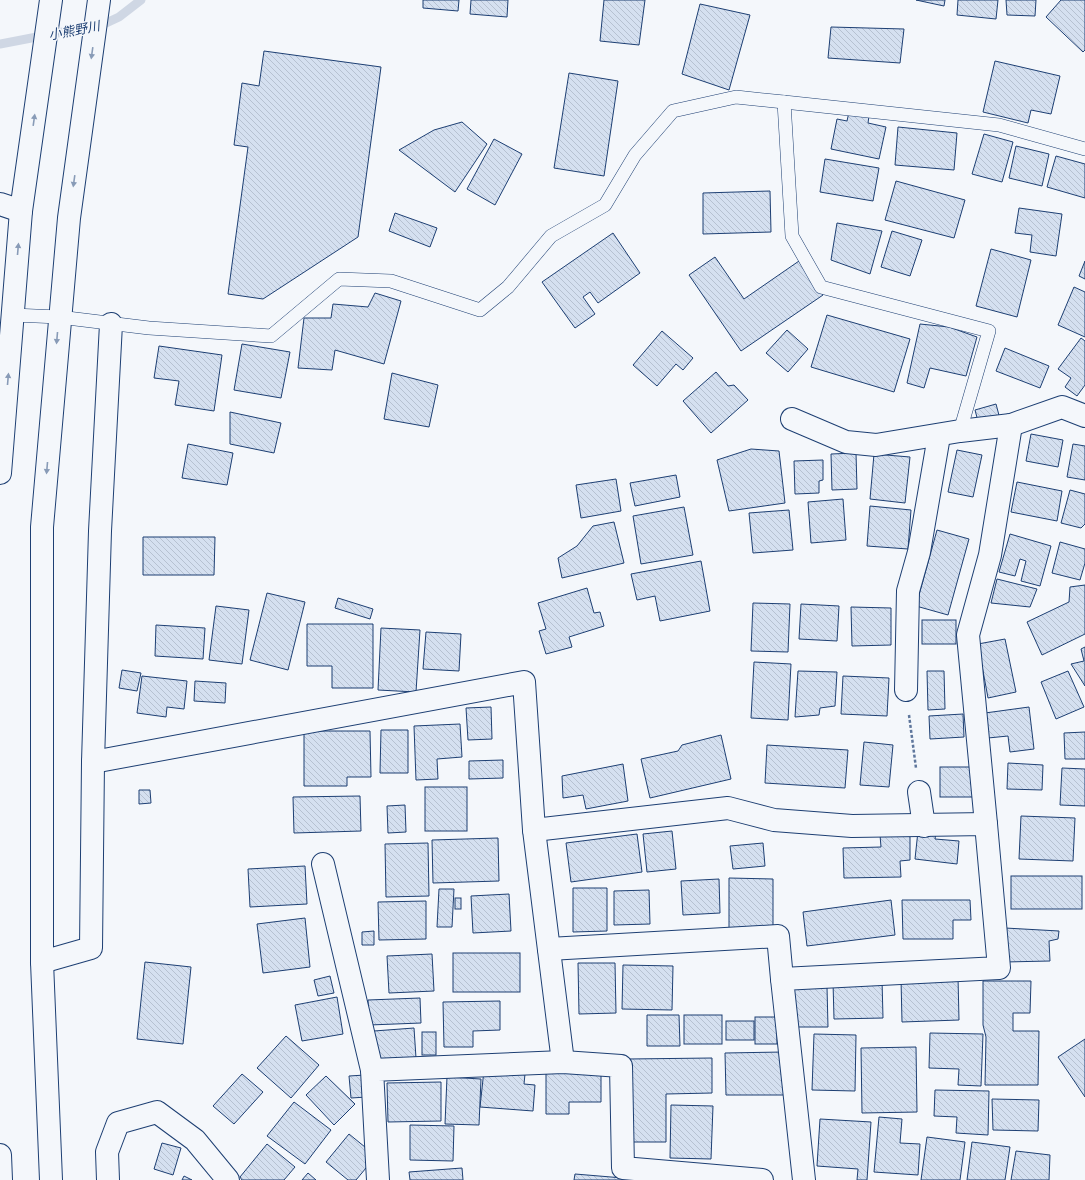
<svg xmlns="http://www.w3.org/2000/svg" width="1085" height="1180" font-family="Poppins,'Noto Sans JP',sans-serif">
	<defs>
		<pattern id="building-back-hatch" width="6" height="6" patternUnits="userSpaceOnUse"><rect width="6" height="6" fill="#d5e0f0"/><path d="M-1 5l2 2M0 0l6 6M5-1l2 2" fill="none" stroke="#b6c1d1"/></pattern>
	</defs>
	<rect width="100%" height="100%" fill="#f4f7fb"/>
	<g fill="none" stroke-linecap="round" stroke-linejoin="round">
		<polyline stroke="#cfd7e4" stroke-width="9" points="0,44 104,24 119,17 141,0"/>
	</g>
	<g fill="url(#building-back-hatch)" stroke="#1d3f73">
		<polygon points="423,0 459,0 458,11 423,8"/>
		<polygon points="471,0 508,0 507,17 470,14"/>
		<polygon points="604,0 645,0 639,45 600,41"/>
		<polygon points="916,0 945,0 944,6"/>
		<polygon points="958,0 998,0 996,19 957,15"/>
		<polygon points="1006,0 1036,0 1035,16 1007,15"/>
		<polygon points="1061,0 1085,0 1085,50 1083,52 1046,17"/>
		<polygon points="700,4 750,15 729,90 682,74"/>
		<polygon points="831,27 904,29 900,63 828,58"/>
		<polygon points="264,51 381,67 358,237 263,299 228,294 248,147 234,145 242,83 259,86"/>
		<polygon points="995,61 1060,76 1051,114 1031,110 1028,123 983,112"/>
		<polygon points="569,73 618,81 604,176 554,168"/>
		<polygon points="849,112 869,116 868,123 886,127 879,159 831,149 837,119 847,121"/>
		<polygon points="462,122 487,144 455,192 399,150 434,130"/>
		<polygon points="898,127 957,133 954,170 895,165"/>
		<polygon points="984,134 1013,142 1002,182 972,174"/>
		<polygon points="494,139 522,154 495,205 467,189"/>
		<polygon points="1016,146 1049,154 1042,186 1009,178"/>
		<polygon points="1056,156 1085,164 1085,198 1047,187"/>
		<polygon points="825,159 879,168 873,201 820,192"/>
		<polygon points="896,181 965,200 954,238 885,220"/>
		<polygon points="770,191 771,232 703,234 703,193"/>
		<polygon points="1019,208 1062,214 1056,256 1030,252 1032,235 1015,233"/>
		<polygon points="395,213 437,228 430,247 389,231"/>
		<polygon points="837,223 882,231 870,274 831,260"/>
		<polygon points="892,231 922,240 910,276 881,267"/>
		<polygon points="613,233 640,273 598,303 590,292 583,297 595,314 575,328 542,282"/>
		<polygon points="991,249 1031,260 1017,317 976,306"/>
		<polygon points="715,257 744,299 799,261 823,295 741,351 689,275"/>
		<polygon points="1085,261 1085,279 1079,276"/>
		<polygon points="1074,287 1085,292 1085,337 1058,325"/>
		<polygon points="375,293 401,301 384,364 335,350 332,370 298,368 304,318 331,318 333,304 368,307"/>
		<polygon points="827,315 910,339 894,392 811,367"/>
		<polygon points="920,324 949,327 977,337 966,376 930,368 924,388 907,383"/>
		<polygon points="787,330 808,349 788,372 766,353"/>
		<polygon points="662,331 693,358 683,370 676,364 657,386 633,365"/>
		<polygon points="1081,338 1085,341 1085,385 1077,396 1065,387 1071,378 1058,369"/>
		<polygon points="242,344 290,352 281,398 234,390"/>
		<polygon points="159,346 222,355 214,411 175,405 179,381 154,378"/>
		<polygon points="1005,348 1049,366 1040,388 996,371"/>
		<polygon points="716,372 728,386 734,385 748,400 711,433 683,401"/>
		<polygon points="392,373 438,385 429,427 384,419"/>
		<polygon points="996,404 1000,419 979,425 975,410"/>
		<polygon points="230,412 281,423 274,453 230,444"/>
		<polygon points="1031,434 1063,440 1058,467 1026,461"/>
		<polygon points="188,444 233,453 227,485 182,478"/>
		<polygon points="1073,444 1085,446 1085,480 1067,477"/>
		<polygon points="751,449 779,451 785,503 729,511 717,460"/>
		<polygon points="957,450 982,455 973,497 948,492"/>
		<polygon points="856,453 857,489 832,490 831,454"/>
		<polygon points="874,454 910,457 905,503 870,499"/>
		<polygon points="823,460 823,480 819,481 819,493 795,494 794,461"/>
		<polygon points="676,475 680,497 635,506 630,483"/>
		<polygon points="616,479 621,511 581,518 576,485"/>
		<polygon points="1017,482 1062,491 1057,521 1011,512"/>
		<polygon points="1070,490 1085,494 1085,524 1081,528 1061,523"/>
		<polygon points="843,499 846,540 811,543 808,502"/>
		<polygon points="870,506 911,510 908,549 867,546"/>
		<polygon points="684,507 693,555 641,564 633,516"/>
		<polygon points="789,510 793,550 753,553 749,513"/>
		<polygon points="614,522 624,563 562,578 558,558 577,546 593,526"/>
		<polygon points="937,530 969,539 948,615 916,606"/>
		<polygon points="1010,534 1051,546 1040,586 1021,581 1026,561 1020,559 1015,576 999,572"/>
		<polygon points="143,537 215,537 214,575 143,575"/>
		<polygon points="1060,542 1085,549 1085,563 1080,580 1052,573"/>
		<polygon points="701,561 710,611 660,621 655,596 637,600 631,574"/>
		<polygon points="997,579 1037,589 1030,607 991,603"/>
		<polygon points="1085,585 1085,634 1042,655 1027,622 1069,602 1070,587"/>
		<polygon points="587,588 594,613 600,612 604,626 569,637 572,647 546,654 539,631 546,629 538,603"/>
		<polygon points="267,593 305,602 288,670 250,660"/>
		<polygon points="338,598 373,609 370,619 335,608"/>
		<polygon points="753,603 790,604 788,652 751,651"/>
		<polygon points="801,604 839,606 837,641 799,639"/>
		<polygon points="216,606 249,610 242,664 209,660"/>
		<polygon points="851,607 891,608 891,645 852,646"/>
		<rect x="922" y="620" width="34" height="24"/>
		<polygon points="307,624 373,624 373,688 332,688 332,666 307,666"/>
		<polygon points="156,625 205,628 203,659 155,656"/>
		<polygon points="381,628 420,630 416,692 378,690"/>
		<polygon points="426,632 461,634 459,671 423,669"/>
		<polygon points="1005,639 1016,692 988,698 978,644"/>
		<polygon points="1085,647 1085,686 1071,664 1084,661 1081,649"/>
		<polygon points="754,662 791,664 788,720 751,718"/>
		<polygon points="122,670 141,673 137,691 119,688"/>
		<polygon points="798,671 837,672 835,706 820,708 819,715 795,717"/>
		<polygon points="927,671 944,671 945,709 928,710"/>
		<polygon points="1068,671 1084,707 1056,719 1041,682"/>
		<polygon points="142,676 187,681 184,709 167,707 166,717 137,713"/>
		<polygon points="843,676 889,678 887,716 841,714"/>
		<polygon points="195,681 226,683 225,703 194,701"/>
		<polygon points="491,707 492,739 468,740 466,708"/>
		<polygon points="1029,707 1034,749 1010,752 1008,736 988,738 985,713"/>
		<polygon points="963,714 964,737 930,739 929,716"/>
		<polygon points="460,724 462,757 437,759 438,779 416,780 414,726"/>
		<polygon points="381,730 408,730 408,773 380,773"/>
		<polygon points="304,731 370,731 371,777 347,777 347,786 304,786"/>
		<polygon points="1085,732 1085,759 1065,759 1064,733"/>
		<polygon points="721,735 731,779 650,798 641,759 678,751 682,745"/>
		<polygon points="864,742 893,745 889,787 860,785"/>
		<polygon points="767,745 848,750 845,788 765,783"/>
		<polygon points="503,760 503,778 469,779 469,761"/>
		<polygon points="1008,763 1043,765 1042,790 1007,789"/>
		<polygon points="623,764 628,801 586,809 583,795 563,798 562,776"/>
		<rect x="940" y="767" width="33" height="30"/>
		<polygon points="1062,768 1085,769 1085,806 1060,805"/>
		<rect x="425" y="787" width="42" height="44"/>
		<polygon points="139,790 150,790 151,803 139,804"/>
		<polygon points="360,796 361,831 294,833 293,797"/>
		<polygon points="405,805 406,832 388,833 387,806"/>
		<polygon points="1021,816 1075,818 1073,861 1019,859"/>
		<polygon points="672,831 676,869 647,872 643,834"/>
		<polygon points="918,831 936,832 935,839 959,841 957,864 915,859"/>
		<polygon points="637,834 642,872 571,882 566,843"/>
		<polygon points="910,834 910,860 900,861 901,877 844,878 843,848 881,847 880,835"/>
		<polygon points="498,838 499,881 433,883 432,840"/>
		<polygon points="428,843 429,896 386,897 385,844"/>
		<polygon points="763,843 765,866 733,869 730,846"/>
		<polygon points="305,866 307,904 250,907 248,869"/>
		<rect x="1011" y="876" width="71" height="33"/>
		<polygon points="729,878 773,879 773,932 729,931"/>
		<polygon points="719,879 720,913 683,915 681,881"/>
		<polygon points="573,888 607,888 607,931 573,932"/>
		<polygon points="439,889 454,889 452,927 437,927"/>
		<polygon points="649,890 650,924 614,925 614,891"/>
		<polygon points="509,894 511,931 473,933 471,896"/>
		<rect x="455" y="898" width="6" height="11"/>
		<polygon points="891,900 895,935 807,946 803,912"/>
		<polygon points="902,900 970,900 971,920 953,920 953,939 903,939"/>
		<polygon points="426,901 426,939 379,940 378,902"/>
		<polygon points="305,918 310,967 263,973 257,924"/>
		<polygon points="1005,928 1059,931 1058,939 1049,941 1050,961 1005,962"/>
		<polygon points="374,931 374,945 362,945 362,932"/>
		<rect x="453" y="953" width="67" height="39"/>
		<polygon points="432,954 434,991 389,993 387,956"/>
		<polygon points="145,962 191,967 183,1044 137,1039"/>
		<polygon points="578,963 615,963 616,1013 579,1014"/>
		<polygon points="623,965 673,966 672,1010 622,1009"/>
		<polygon points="330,976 334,993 318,996 314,980"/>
		<polygon points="958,977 959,1020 902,1022 901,979"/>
		<polygon points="882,980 883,1018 834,1019 833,982"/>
		<polygon points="983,981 1031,981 1030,1013 1013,1013 1013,1031 1039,1031 1038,1085 985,1085 986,1037 983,1025"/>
		<polygon points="794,987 827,987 828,1027 795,1027"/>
		<polygon points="337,997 343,1034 302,1041 295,1005"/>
		<polygon points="420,998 421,1023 369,1025 368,1000"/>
		<polygon points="500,1001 500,1030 473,1031 473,1047 444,1047 443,1002"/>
		<polygon points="647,1015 679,1015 680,1046 647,1046"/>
		<rect x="684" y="1015" width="38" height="29"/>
		<rect x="755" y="1017" width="22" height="27"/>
		<rect x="726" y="1021" width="28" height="19"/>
		<polygon points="414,1028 416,1058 376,1060 374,1031"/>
		<rect x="422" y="1032" width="14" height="23"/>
		<polygon points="930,1033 983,1034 981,1086 958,1085 959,1069 929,1068"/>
		<polygon points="814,1034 856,1035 855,1091 812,1090"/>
		<polygon points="286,1036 319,1065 291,1098 257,1068"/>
		<polygon points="1085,1039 1085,1097 1058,1057"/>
		<polygon points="916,1047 917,1112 862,1113 861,1048"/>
		<polygon points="783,1052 784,1095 726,1095 725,1053"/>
		<polygon points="712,1058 712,1093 666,1094 666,1142 629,1142 628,1059"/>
		<polygon points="484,1070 525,1074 524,1084 535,1085 533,1111 480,1107"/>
		<polygon points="546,1072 601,1072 601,1102 569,1102 569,1114 546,1114"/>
		<polygon points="242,1074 263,1092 234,1124 213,1106"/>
		<polygon points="365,1075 367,1097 351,1098 349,1076"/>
		<polygon points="326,1076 355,1104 334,1125 306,1095"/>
		<polygon points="447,1077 481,1079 479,1125 445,1124"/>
		<polygon points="441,1082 441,1121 388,1122 387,1083"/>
		<polygon points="935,1090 989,1091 988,1135 956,1133 957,1117 934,1116"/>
		<polygon points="992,1099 1039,1100 1038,1131 993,1130"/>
		<polygon points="294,1102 331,1130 305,1164 267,1136"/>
		<polygon points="671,1105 713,1106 711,1159 670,1158"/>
		<polygon points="879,1117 902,1119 900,1143 920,1144 918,1175 874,1172"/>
		<polygon points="820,1119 871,1122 867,1180 857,1180 858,1169 817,1166"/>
		<polygon points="410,1125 454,1126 453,1161 410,1160"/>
		<polygon points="349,1134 376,1156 356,1180 348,1180 326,1162"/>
		<polygon points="927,1137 965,1142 960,1180 921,1180"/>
		<polygon points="972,1142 1010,1147 1005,1180 967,1180"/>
		<polygon points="162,1143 181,1148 173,1175 154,1169"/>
		<polygon points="267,1144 295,1167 284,1180 242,1180 240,1177"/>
		<polygon points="1016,1151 1050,1155 1049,1180 1011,1180"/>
		<polygon points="462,1168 463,1180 410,1180 409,1172"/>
		<polygon points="308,1173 316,1180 302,1180"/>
		<polygon points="575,1174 647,1180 574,1180"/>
		<polygon points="184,1176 192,1180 182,1180"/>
	</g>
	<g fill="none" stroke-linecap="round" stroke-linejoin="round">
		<defs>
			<g id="lane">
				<polyline points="784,102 792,236 821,287 989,331 960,431"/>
				<polyline points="13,315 59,317 149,328 271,336 339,279 391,281 480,310 508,287 551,236 605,205 635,155 673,111 736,97 784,102 999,125 1085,149"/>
			</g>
			<g id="street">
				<polyline points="0,204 21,211"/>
				<polyline points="792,419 846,442 876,445 960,431 1011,425 1062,407 1085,416"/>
				<polyline points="906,690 908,591 919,552 939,436"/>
				<polyline points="93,762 524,682 534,830 563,1062"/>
				<polyline points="919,792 924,826"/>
				<polyline points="986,824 968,635 990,555 1011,425"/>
				<polyline points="534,830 728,808 774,820 852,826 986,824 999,968 782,979 804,1180"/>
				<polyline points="323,864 372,1070"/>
				<polyline points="549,949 778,936 782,979"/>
				<polyline points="42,962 91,948 93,762 100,531 111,324"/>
				<polyline points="108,1180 107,1152 118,1123 157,1112 195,1140 228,1180"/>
				<polyline points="378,1180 372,1070 563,1062 621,1066 623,1168 762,1180"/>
			</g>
			<g id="secondary">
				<polyline points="0,473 21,211 51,0"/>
				<polyline points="0,1155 1,1180"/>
				<polyline points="51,1180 42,962 42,527 69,218 99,0"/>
			</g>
		</defs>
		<use href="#lane" stroke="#1d3f73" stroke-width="14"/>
		<use href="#street" stroke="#1d3f73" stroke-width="24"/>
		<use href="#secondary" stroke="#1d3f73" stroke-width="24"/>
		<polyline stroke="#5e769c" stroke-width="2.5" stroke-dasharray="3 2" stroke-linecap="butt" points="909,715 916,768"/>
		<use href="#lane" stroke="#f4f7fb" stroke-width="13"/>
		<use href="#street" stroke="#f4f7fb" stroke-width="22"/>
		<use href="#secondary" stroke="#f4f7fb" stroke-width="22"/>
	</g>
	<defs><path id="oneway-solid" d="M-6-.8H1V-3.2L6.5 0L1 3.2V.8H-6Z"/></defs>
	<g fill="#889bb7">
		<use href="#oneway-solid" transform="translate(92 53) rotate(98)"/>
		<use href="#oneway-solid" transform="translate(34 120) rotate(-82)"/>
		<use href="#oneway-solid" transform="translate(74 181) rotate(98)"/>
		<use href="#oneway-solid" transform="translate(18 249) rotate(-85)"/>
		<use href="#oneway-solid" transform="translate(57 338) rotate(95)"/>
		<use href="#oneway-solid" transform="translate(8 379) rotate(-85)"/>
		<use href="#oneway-solid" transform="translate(47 468) rotate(95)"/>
	</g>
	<g text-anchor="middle" stroke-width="3" stroke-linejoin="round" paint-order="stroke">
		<g font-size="13" font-style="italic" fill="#1d3f73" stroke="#f4f7fb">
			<text transform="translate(74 30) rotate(-11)" y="5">小熊野川</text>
		</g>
	</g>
</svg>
